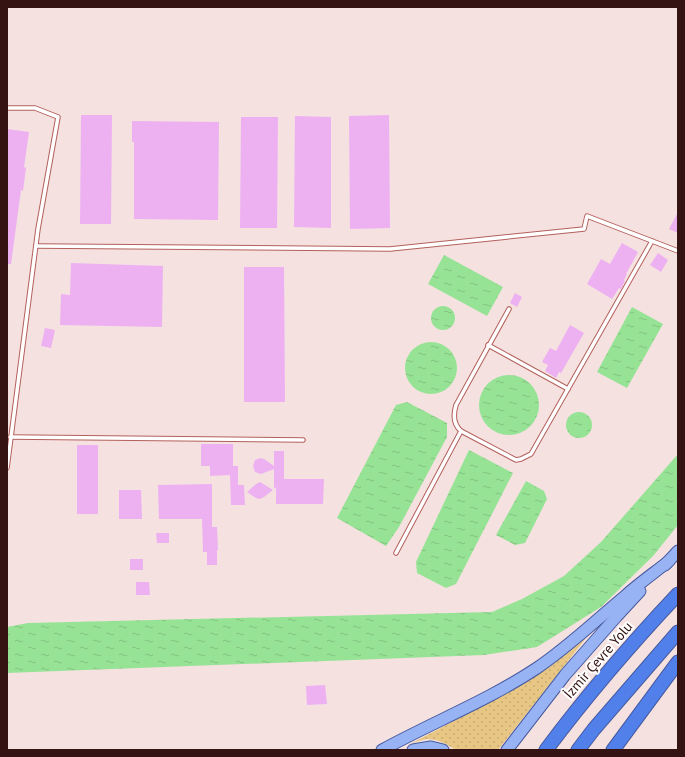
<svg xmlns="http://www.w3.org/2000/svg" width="685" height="757" font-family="'PT Sans',sans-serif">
	<defs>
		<pattern id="grass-dots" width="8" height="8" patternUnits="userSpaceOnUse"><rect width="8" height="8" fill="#e8c785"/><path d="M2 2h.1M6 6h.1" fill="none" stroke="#c8aa72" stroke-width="1.8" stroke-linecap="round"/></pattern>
		<pattern id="water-ripples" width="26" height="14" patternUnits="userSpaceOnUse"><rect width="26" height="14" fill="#97e396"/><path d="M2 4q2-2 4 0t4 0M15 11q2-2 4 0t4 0" fill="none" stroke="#83c280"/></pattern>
	</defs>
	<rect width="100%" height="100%" fill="#f5e1e0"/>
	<polygon fill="url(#grass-dots)" points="586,638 498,750 456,750 446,744 436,740 426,739 412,743 513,690 552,665"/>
	<g fill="url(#water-ripples)">
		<polygon points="444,255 503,287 487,316 428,284"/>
		<circle cx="443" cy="318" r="12"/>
		<polygon points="632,307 663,324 627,388 597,372"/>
		<circle cx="431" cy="368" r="26"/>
		<circle cx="509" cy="405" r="30"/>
		<polygon points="407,402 447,423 447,437 399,527 386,546 337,518 396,405"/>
		<circle cx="579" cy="425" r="13"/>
		<polygon points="469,450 513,473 456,584 446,588 417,573 416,562"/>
		<polygon points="678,454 678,525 653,556 601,607 537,647 484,655 7,673 7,627 28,623 492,612 522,599 564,576 601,542"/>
		<polygon points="526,481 544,491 547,499 525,543 515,545 496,535"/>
	</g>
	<g fill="#edb1f2">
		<polygon points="81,115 112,115 111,224 80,224"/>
		<polygon points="389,115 390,228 350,229 349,116"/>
		<polygon points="295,116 331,117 331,228 294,227"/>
		<polygon points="241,117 278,117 277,228 240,228"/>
		<polygon points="132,121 219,122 218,220 134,219 134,142 132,142"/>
		<polygon points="7,129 29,132 24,167 26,168 23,191 21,190 11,264 7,264"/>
		<polygon points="678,212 678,233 669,229"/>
		<polygon points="622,243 638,252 626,274 627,274 624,280 625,281 621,289 619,288 612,299 587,284 601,259 610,264"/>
		<polygon points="658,253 668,260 661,272 650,265"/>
		<polygon points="71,263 163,266 162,327 60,325 61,294 70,295"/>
		<polygon points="244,267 284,267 285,402 244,402"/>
		<polygon points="515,293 522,297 517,307 510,303"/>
		<polygon points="570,325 584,333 561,373 559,372 556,378 545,371 548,365 542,362 550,348 556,351"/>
		<polygon points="45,328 55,330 51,348 41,346"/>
		<polygon points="201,444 233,444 233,466 238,466 238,485 244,485 245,505 231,505 230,475 210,476 210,466 201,466"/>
		<rect x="77" y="445" width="21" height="69"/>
		<polygon points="274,451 284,451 284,479 324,479 323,504 276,504 276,487 274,489 274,469 261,474 255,472 253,466 255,460 260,458 264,459 274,466"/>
		<polygon points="260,482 273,490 264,497 260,499 256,498 247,492 256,484"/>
		<polygon points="212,484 212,527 217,527 218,550 217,550 217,565 207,565 207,552 203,552 202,519 159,519 158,485"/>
		<polygon points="119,490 141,490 142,519 119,519"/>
		<polygon points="156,533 169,533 169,543 157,543"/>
		<rect x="130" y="559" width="13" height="11"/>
		<polygon points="136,582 149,582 150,595 136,595"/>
		<polygon points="325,685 327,704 307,705 306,686"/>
	</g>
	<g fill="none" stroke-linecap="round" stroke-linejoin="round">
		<defs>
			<g id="service">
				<polyline points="7,108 35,108 58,117 38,229 7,468"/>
				<polyline points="36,246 390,249 584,229 587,216 678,251"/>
				<path d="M 509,309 L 456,405 C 453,415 453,424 461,431 L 516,460 L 521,459 L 531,454 L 652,241"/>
				<polyline points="488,345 568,389"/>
				<polyline points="10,437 303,440"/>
				<polyline points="396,553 461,431"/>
			</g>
			<g id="primary">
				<polyline points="665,565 678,551"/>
				<path d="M 382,750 C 433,722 489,700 537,668 C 568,647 595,621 624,597 C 638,584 654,573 669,561"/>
				<polyline points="413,750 431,747 443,750"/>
				<polyline points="507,750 565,675 616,617 640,591"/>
			</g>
			<g id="motorway">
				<path d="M 546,750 C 587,695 631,644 678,594"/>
				<polyline points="578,750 594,729 678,632"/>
				<polyline points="613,750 678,662"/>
			</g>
		</defs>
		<use href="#service" stroke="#b3605b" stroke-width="5.5"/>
		<use href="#primary" stroke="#475a9f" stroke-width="13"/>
		<use href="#motorway" stroke="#475a9f" stroke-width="15"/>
		<use href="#service" stroke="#fff" stroke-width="3.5"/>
		<use href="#primary" stroke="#97b3f3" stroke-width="11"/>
		<use href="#motorway" stroke="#5180eb" stroke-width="13"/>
	</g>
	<g text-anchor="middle" stroke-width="4" stroke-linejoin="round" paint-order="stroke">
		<g font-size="14" fill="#341312" stroke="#fff">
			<text transform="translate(598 660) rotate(-49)" y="5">İzmir Çevre Yolu</text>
		</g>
	</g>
	<rect width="685" height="757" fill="none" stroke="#341312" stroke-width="16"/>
</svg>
